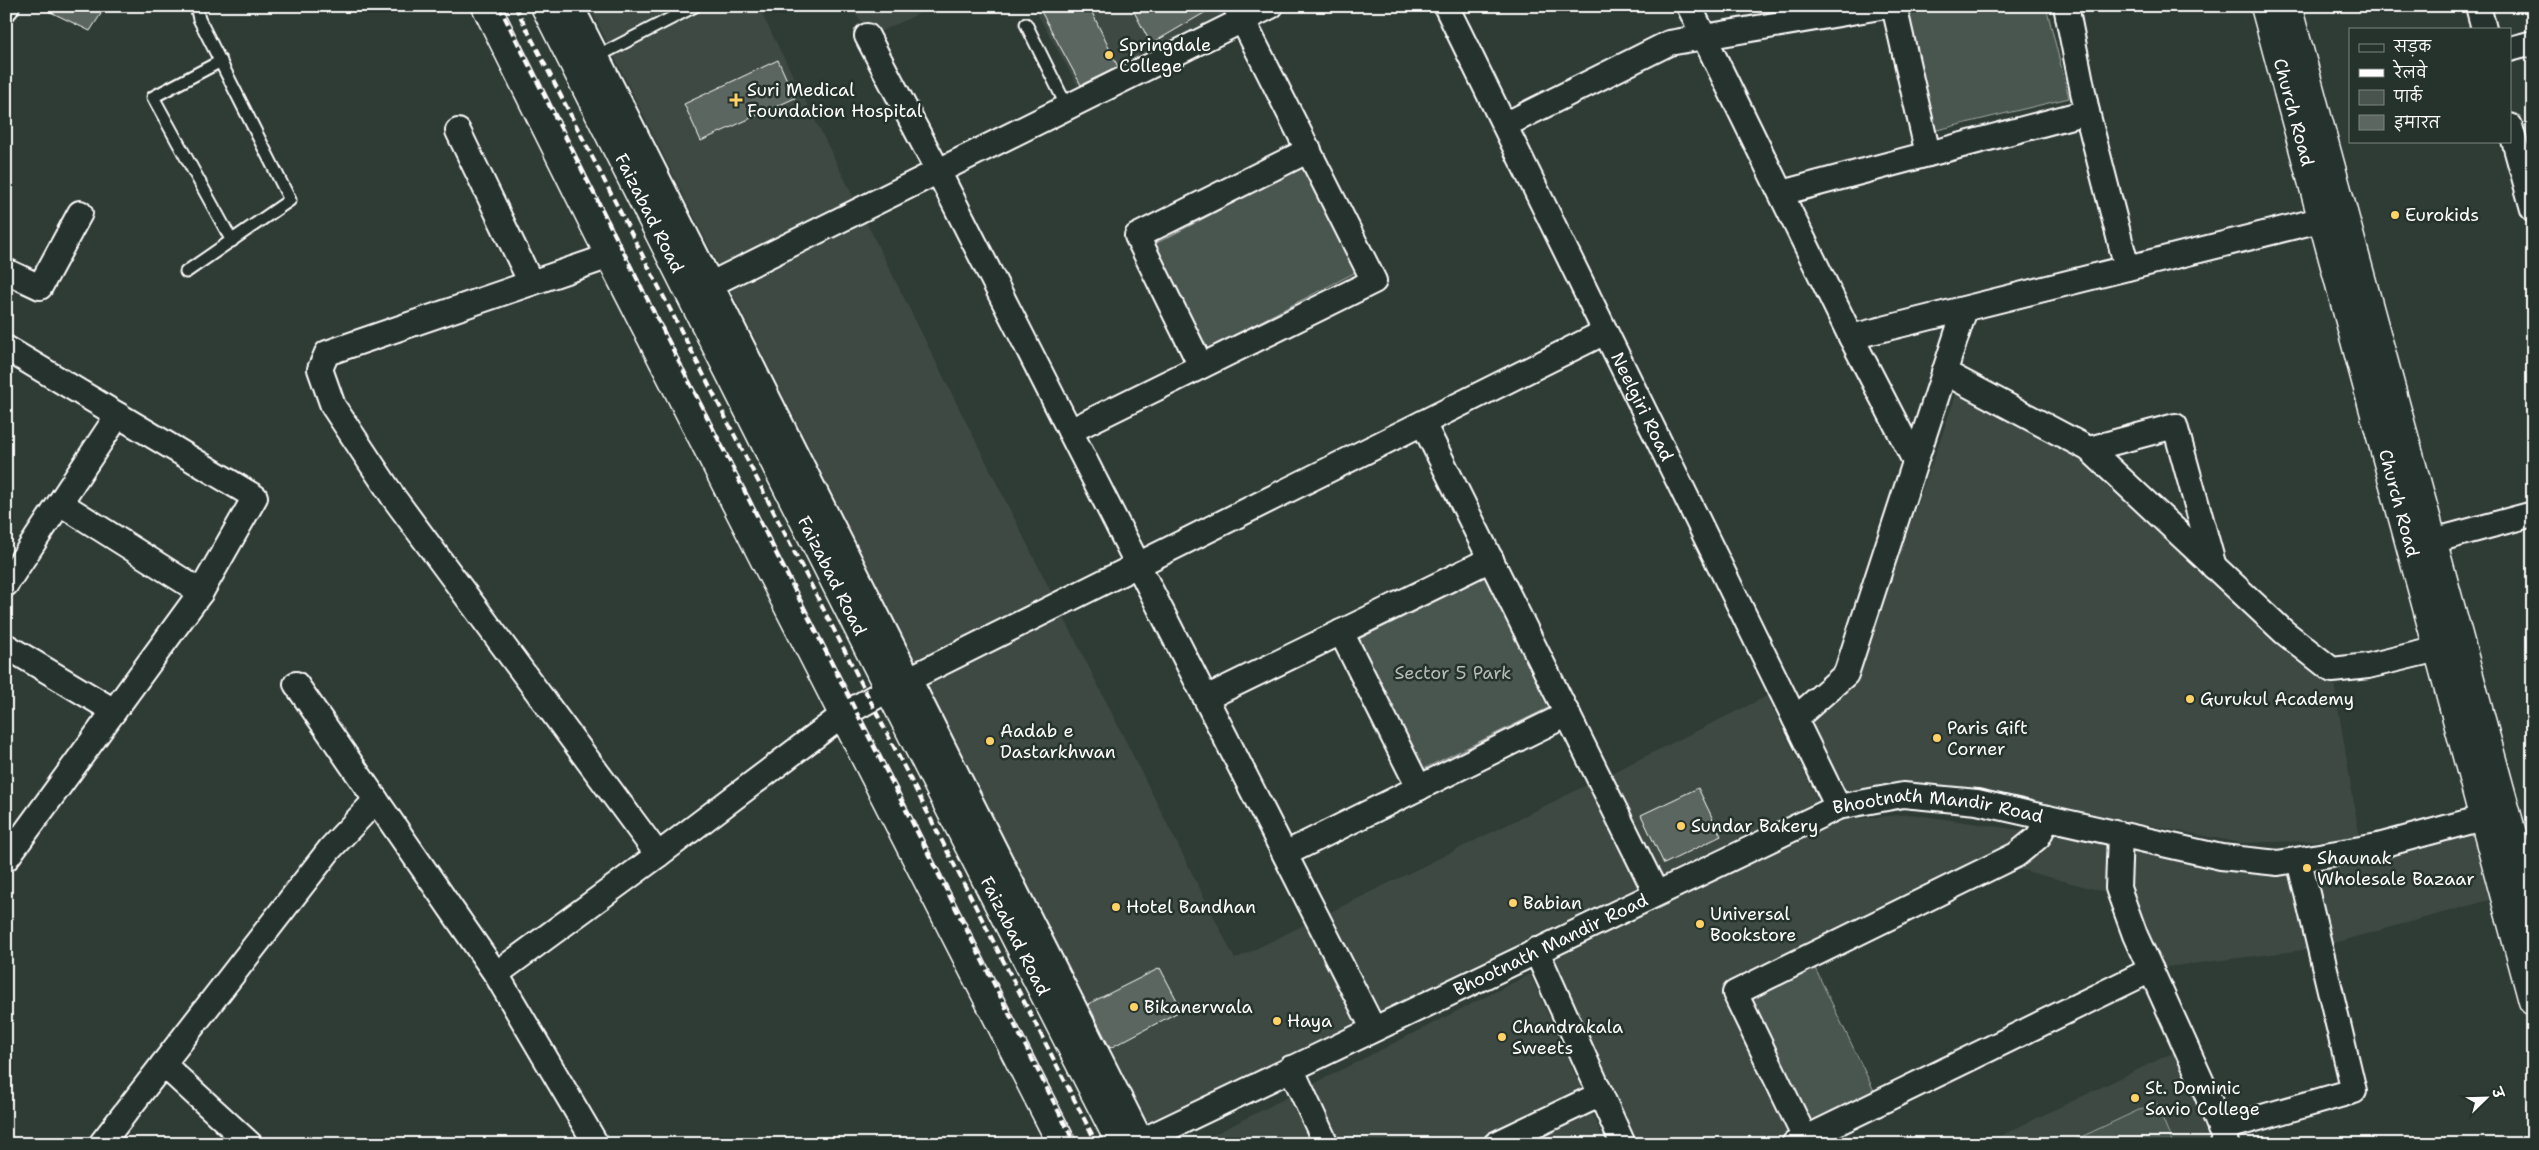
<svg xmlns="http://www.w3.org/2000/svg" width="2539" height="1150" font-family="'Shantell Sans','Playpen Sans Deva',sans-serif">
	<rect width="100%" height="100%" fill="#2f3b35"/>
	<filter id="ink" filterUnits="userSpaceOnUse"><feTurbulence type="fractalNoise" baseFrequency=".02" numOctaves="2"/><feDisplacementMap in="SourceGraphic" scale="10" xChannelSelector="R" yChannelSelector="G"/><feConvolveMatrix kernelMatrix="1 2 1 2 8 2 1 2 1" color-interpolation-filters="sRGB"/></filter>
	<g filter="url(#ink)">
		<g fill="#3c4842">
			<polygon points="589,6 758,6 1235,959 1767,696 1820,805 1144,1124 1109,1049"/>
			<polygon points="848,6 936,6 873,35"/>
			<polygon points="1033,6 1228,6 1233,17 1082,94"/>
			<polygon points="1957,392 2075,451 2292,653 2334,683 2360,839 2241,843 1998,796 1915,786 1842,793 1803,723 1854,682"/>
			<polygon points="1910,814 2027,831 2007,852 1728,989 1790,1133 1769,1144 1637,1144 1552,953 1844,820"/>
			<polygon points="2473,827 2497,898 2312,949 2159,968 2132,899 2010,867 2050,828 2241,869"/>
			<polygon points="1530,974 1606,1144 1195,1144"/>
			<polygon points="2174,1052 2211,1144 1983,1144"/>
		</g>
		<g fill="#4a544f" stroke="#a4aaa7">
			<polygon points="1903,6 2046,6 2069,98 1933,131"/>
			<polygon points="1302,167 1356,272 1207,349 1153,245"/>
			<polygon points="1485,577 1550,707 1421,770 1357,640"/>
			<polygon points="1812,962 1877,1097 1807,1127 1743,996"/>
			<polygon points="2156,1102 2173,1144 2066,1144"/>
		</g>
		<g fill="#5b6661" stroke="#fff">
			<polygon points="38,6 106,6 90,31"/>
			<polygon points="1038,6 1089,6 1118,67 1081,85"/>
			<polygon points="1131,6 1216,6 1151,44"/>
			<polygon points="778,60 795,98 701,141 684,104"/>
			<polygon points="1698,788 1721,836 1664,864 1641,815"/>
			<polygon points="1160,968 1182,1010 1110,1048 1088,1004"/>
		</g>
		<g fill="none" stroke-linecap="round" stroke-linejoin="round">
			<defs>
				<g id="service">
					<polyline points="1026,24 1067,107"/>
					<polyline points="598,56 695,6"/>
					<polyline points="221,61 153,97 232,241"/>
					<polyline points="186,272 290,200 199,19 196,6"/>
				</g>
				<g id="minor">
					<polyline points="571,6 1141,1141"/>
					<path id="s1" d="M 1446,6 L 1838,807"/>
					<polyline points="1689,6 1851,337 1915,461"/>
					<polyline points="1894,6 1928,154"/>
					<polyline points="2066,6 2087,112 2127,268"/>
					<polyline points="2478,6 2484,29"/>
					<polyline points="6,8 7,6"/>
					<polyline points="867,36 938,171 1373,1028"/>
					<polyline points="2510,49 2533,43"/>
					<polyline points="1505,125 1669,43 1886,6"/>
					<polyline points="2510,126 2533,209"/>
					<polyline points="458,131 531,283"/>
					<polyline points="1781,193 2087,112"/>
					<polyline points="610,256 327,353 320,369 333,406 394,498 658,855"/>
					<polyline points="6,271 40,287 80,213"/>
					<polyline points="699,290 1271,6"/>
					<polyline points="1851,337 2340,215"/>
					<polyline points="6,348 255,497 201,592 6,859"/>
					<polyline points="1201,366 1137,236 1309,150"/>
					<polyline points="1944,372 2089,449 2284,632 2332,670 2368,666 2438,649"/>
					<polyline points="1423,423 1656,893"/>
					<polyline points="1070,431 1374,281 1236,7"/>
					<polyline points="2089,449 2175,426 2214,567"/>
					<polyline points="60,503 201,592"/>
					<polyline points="2414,546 2533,514"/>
					<polyline points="6,584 118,415"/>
					<polyline points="1341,632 1419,788"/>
					<polyline points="6,646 114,711"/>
					<polyline points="296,684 496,974"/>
					<polyline points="1206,698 1491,559"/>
					<polyline points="1795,719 1846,674 1965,309"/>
					<polyline points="2120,834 2118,888 2135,935 2204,1087 2226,1143"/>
					<polyline points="1285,854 1568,714"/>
					<polyline points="1536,950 1623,1144"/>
					<polyline points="163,1064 250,1144"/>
					<polyline points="1291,1068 1326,1144"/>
					<polyline points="2220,1129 2354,1091 2299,860"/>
					<polyline points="1805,1138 1735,993 2016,855 2038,837 2048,818"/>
					<polyline points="101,1144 330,849 376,800"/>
					<polyline points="596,1144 496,974 658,855 843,715 889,689 1605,332"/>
					<path id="s2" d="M 1135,1144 L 1838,807 L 1903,795 L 1977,802 L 2221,857 L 2278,863 L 2378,846 L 2501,813"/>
					<polyline points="1496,1144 1601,1094"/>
					<polyline points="1794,1144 2151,970"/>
				</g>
				<g id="tertiary">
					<path id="s3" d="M 2265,6 L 2533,1001"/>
					<polyline points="2287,6 2533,911"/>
				</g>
				<g id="primary">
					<polyline points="486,6 610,256 1062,1144"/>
					<path id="s4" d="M 545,6 L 889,689 L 1121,1144"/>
				</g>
			</defs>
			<use href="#service" stroke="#fff" stroke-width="15"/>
			<use href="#minor" stroke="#fff" stroke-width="28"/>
			<use href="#tertiary" stroke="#fff" stroke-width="31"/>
			<use href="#primary" stroke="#fff" stroke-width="31"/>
			<use href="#service" stroke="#26332d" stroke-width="11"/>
			<use href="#minor" stroke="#26332d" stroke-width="24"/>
			<use href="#tertiary" stroke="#26332d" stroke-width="28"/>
			<use href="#primary" stroke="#26332d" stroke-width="28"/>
			<g stroke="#fff" stroke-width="4" stroke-dasharray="8 4" stroke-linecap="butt">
				<polyline points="499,6 1075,1144"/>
				<polyline points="515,6 1097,1144"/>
			</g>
		</g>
	</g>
	<g fill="#ffd166" stroke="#26332d" stroke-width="2">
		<circle cx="1109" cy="55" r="5"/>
		<path d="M733.5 92.5h5v5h5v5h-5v5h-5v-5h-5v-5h5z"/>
		<circle cx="2395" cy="215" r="5"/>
		<circle cx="2190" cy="699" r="5"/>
		<circle cx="1937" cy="738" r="5"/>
		<circle cx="990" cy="741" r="5"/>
		<circle cx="1681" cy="826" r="5"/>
		<circle cx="2307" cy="868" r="5"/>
		<circle cx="1513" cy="903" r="5"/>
		<circle cx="1116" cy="907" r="5"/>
		<circle cx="1700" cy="924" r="5"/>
		<circle cx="1134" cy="1007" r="5"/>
		<circle cx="1277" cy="1021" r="5"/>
		<circle cx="1502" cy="1037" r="5"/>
		<circle cx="2135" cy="1098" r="5"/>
	</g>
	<g text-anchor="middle" stroke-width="5" stroke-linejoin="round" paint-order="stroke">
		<g font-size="18" fill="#fff" stroke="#26332d" text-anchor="start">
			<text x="1119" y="51">Springdale<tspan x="1119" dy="21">College</tspan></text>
			<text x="747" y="96">Suri Medical<tspan x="747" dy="21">Foundation Hospital</tspan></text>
			<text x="2405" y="221">Eurokids</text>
			<text x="2200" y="705">Gurukul Academy</text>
			<text x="1947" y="734">Paris Gift<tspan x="1947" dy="21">Corner</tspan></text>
			<text x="1000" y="737">Aadab e<tspan x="1000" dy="21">Dastarkhwan</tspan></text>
			<text x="1691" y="832">Sundar Bakery</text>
			<text x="2317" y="864">Shaunak<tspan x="2317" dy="21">Wholesale Bazaar</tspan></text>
			<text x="1523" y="909">Babian</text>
			<text x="1126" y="913">Hotel Bandhan</text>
			<text x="1710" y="920">Universal<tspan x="1710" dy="21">Bookstore</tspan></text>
			<text x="1144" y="1013">Bikanerwala</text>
			<text x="1287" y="1027">Haya</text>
			<text x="1512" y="1033">Chandrakala<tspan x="1512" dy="21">Sweets</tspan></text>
			<text x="2145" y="1094">St. Dominic<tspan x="2145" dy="21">Savio College</tspan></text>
		</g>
		<g font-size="18" fill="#fff" stroke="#26332d">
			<text dy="6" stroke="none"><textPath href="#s3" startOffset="110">Church Road</textPath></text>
			<text dy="6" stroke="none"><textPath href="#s4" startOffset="232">Faizabad Road</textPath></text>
			<text dy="6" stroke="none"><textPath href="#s1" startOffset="446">Neelgiri Road</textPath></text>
			<text dy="6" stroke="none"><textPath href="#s3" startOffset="515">Church Road</textPath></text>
			<text dy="6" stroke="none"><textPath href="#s4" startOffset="638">Faizabad Road</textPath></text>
			<text dy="6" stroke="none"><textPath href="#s2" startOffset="881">Bhootnath Mandir Road</textPath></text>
			<text dy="6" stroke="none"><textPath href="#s4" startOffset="1042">Faizabad Road</textPath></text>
			<text dy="6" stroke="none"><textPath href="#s2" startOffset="461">Bhootnath Mandir Road</textPath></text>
		</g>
		<g font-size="18" fill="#b7bbb9" stroke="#26332d">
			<text x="1453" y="679">Sector 5 Park</text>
		</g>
	</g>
	<rect width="2539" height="1150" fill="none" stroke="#26332d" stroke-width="25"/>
	<rect x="12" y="12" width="2514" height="1125" fill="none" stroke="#fff" stroke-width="2" filter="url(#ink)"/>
	<rect x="2349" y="28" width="162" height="115" fill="#26332d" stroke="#7d8581"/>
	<rect x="2359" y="44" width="25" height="8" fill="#26332d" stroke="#7d8581"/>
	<text x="2394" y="52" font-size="15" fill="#ffffff">सड़क</text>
	<rect x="2359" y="69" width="25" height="8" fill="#ffffff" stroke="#7d8581"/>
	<text x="2394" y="78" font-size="15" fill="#ffffff">रेलवे</text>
	<rect x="2359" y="90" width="25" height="15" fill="#4a544f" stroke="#7d8581"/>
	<text x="2394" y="102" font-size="15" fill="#ffffff">पार्क</text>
	<rect x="2359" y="115" width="25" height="15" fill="#5b6661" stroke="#7d8581"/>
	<text x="2394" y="128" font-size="15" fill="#ffffff">इमारत</text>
	<g transform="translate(2486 1098) rotate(67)" stroke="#26332d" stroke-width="4" paint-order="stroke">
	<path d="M0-4L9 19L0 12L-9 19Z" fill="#ffffff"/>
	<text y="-8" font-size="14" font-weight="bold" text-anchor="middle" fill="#ffffff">उ</text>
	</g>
</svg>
